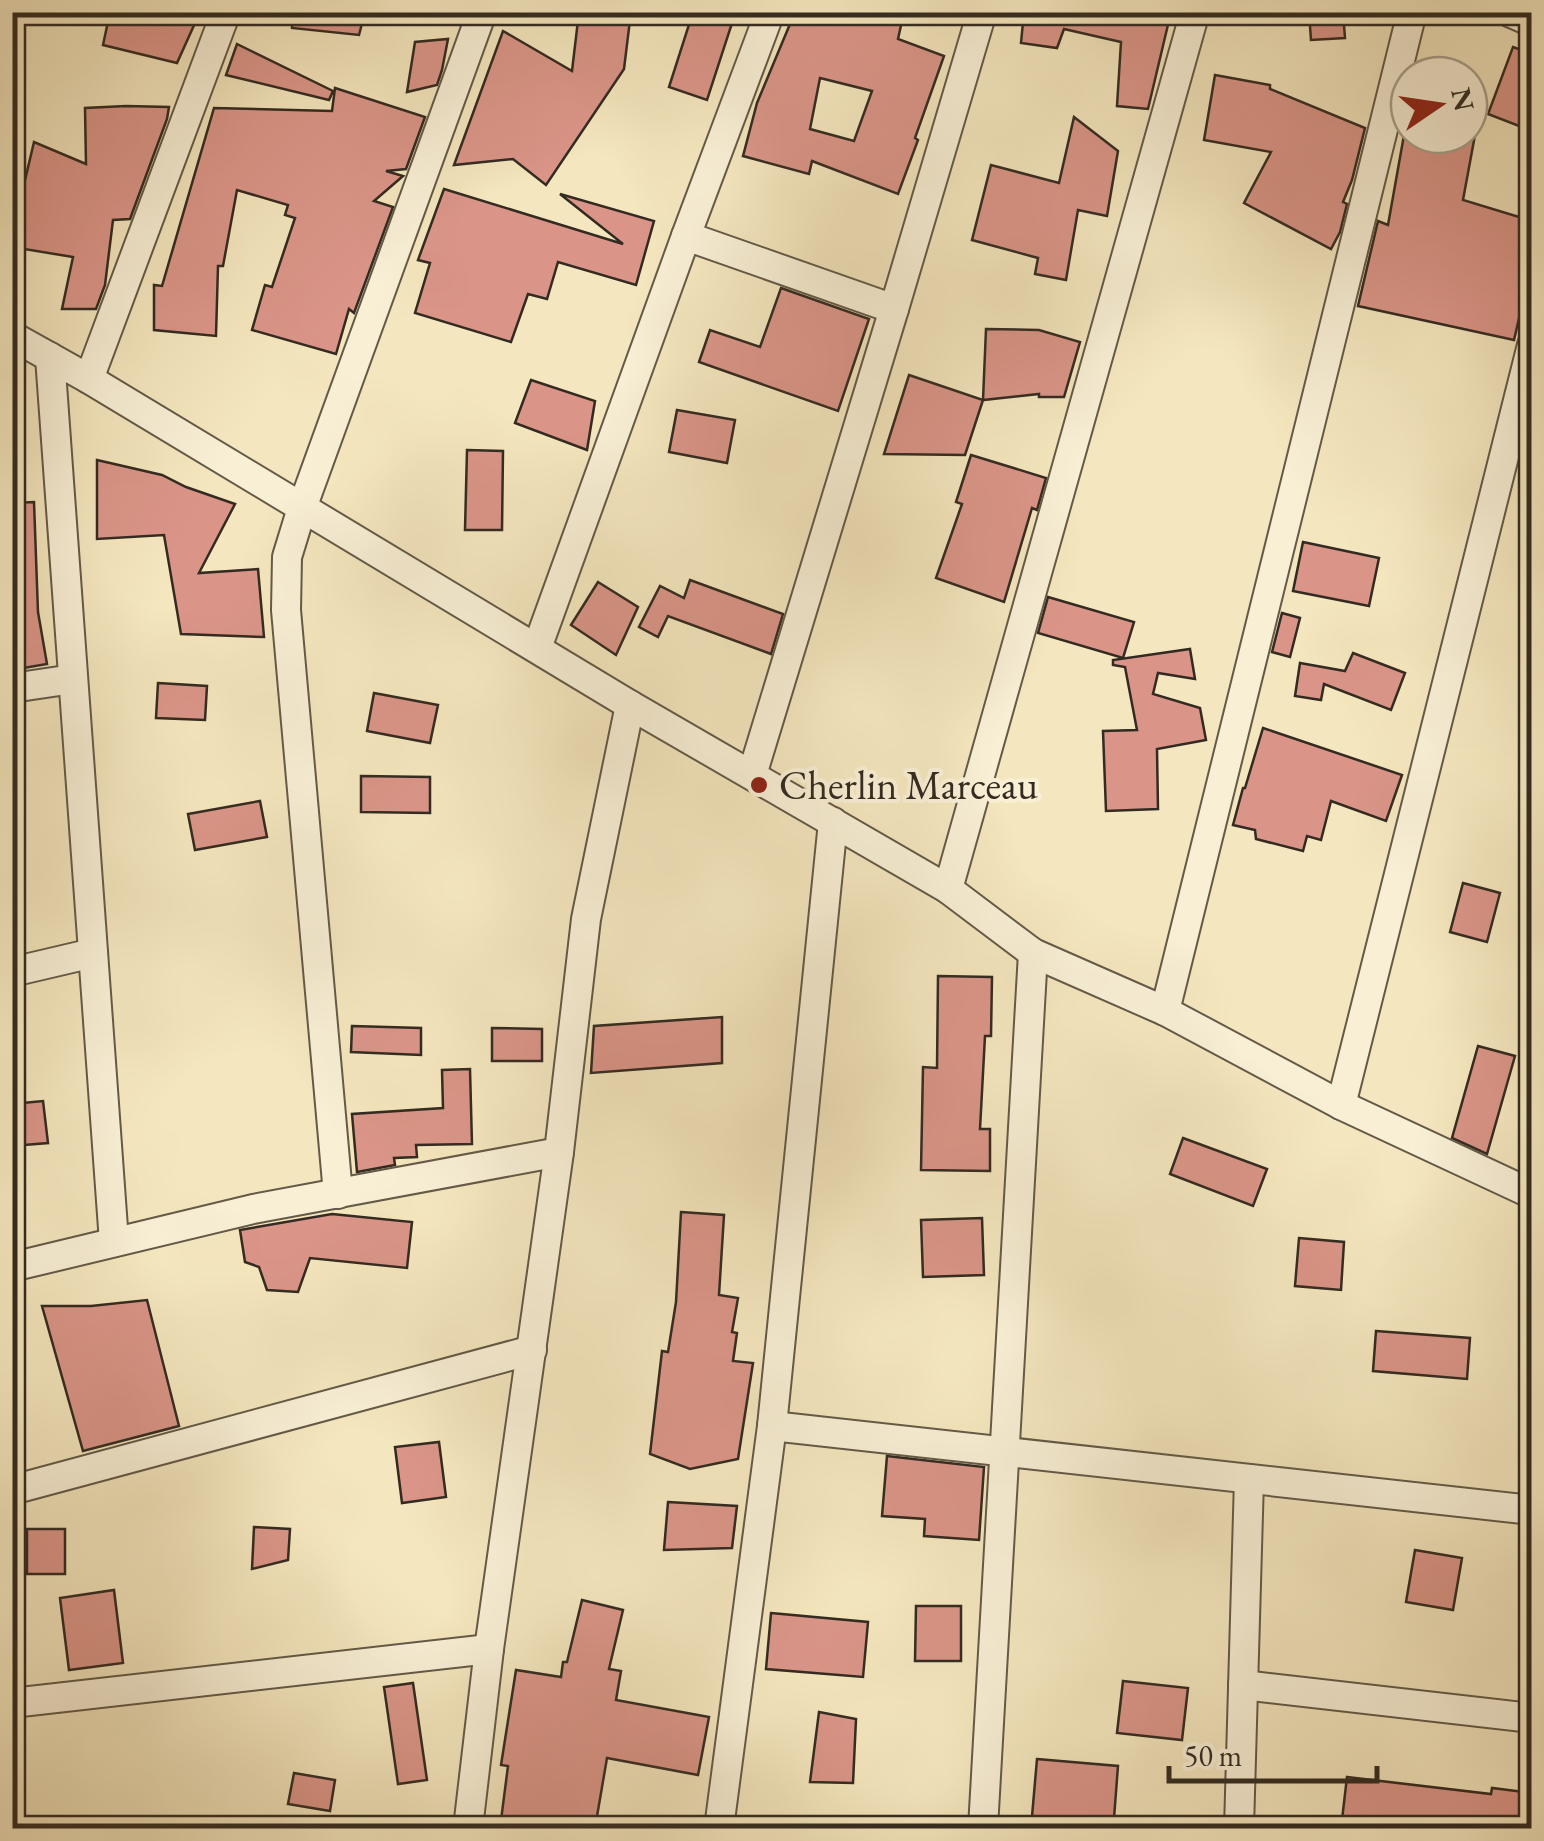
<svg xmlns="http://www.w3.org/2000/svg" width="1544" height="1841" font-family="'EB Garamond',serif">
	<rect width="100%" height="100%" fill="#f4e6be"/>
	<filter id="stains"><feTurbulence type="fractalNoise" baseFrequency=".002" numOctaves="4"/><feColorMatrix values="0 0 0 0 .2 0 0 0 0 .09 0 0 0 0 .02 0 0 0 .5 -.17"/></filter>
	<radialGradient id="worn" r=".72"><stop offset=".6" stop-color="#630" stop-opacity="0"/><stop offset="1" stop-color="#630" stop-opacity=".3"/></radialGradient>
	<g fill="#da9588" stroke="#332b21" stroke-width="2.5" fill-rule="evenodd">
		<polygon points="110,12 173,12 195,23 177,63 103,45"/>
		<polygon points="293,12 365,12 359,35 292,28"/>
		<polygon points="579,12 631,12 624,69 546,185 513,159 454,165 503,31 572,71"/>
		<polygon points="693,12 721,12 734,17 707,100 669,87"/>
		<path d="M 795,12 L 904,12 L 898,39 L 944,56 L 915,138 L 918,140 L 898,194 L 812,161 L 809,174 L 743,156 L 757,103 ZM 820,78 L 872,91 L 854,141 L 810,129 Z"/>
		<polygon points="1024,12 1171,12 1148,109 1117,106 1121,42 1064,29 1057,48 1021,43"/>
		<polygon points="1309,12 1343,12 1345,38 1311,40"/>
		<polygon points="448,39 442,70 437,85 407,92 415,42"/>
		<polygon points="237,44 333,91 329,100 226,75"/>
		<polygon points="1513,47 1532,54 1532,131 1488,114"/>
		<polygon points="1215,75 1270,85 1270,89 1365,128 1352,180 1343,202 1347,204 1340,232 1331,249 1244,203 1271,152 1204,140"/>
		<polygon points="335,88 425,117 406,169 386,171 403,176 374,201 393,207 354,313 349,309 336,354 252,330 265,285 272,287 295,218 285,215 288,205 237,190 223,266 218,266 216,336 154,330 154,285 162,286 214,108 332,111"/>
		<polygon points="126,106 169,107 167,119 130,219 113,220 105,285 96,309 62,309 73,257 12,247 12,213 17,214 34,142 86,164 85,108"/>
		<polygon points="1074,117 1118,151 1107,216 1078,210 1066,280 1035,274 1038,258 972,240 991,165 1059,183"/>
		<polygon points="1404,135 1475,135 1463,200 1532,221 1532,262 1514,340 1358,306 1378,221 1388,225"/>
		<polygon points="444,189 623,244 560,194 654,221 636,285 558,262 547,299 528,294 511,342 415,313 430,263 418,260"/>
		<polygon points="781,288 869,319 838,411 699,362 710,330 760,347"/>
		<polygon points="986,329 1039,330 1080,342 1064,397 1039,397 1039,394 983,400"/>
		<polygon points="909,375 983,400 965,455 884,454"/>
		<polygon points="531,380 595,401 587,450 515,423"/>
		<polygon points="677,410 735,420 727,463 669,452"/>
		<polygon points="467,450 503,451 502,530 465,530"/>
		<polygon points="971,455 1046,478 1037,510 1032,508 1004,602 936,578 962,504 956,502"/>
		<polygon points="97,460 162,475 186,487 235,504 199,573 258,569 264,637 181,634 164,535 97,539"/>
		<polygon points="34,502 38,612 47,664 12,670 12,503"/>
		<polygon points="1303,542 1379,558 1369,606 1293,591"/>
		<polygon points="690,580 783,614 771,654 668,616 658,637 639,627 660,586 684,598"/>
		<polygon points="598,582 638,607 616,655 571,625"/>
		<polygon points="1048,597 1134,622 1123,658 1038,633"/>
		<polygon points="1282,613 1300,618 1290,657 1272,652"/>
		<polygon points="1190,649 1195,679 1158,673 1153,694 1200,708 1206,740 1157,749 1158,809 1106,811 1103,731 1137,730 1125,667 1113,665 1113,660"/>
		<polygon points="1353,653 1405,673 1391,710 1324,684 1321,700 1295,696 1300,663 1345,671"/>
		<polygon points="158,683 207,686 205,720 156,718"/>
		<polygon points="374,693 438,705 430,743 367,731"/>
		<polygon points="1263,728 1402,775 1386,821 1331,801 1321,840 1307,836 1303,851 1256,839 1255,830 1233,825 1243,788 1245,788"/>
		<polygon points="361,776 430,777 430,813 361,812"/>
		<polygon points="260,801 267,837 195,850 188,814"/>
		<polygon points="1463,883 1500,893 1487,942 1450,932"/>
		<polygon points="938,976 992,977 991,1036 985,1036 980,1129 990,1129 990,1171 921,1170 923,1067 937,1068"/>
		<polygon points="722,1017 722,1063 591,1073 594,1026"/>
		<polygon points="352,1026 421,1028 421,1055 351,1052"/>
		<polygon points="492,1028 542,1029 542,1061 492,1061"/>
		<polygon points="1478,1046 1515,1056 1487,1154 1452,1138"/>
		<polygon points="470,1069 472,1144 416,1145 417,1157 394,1158 395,1165 357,1172 352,1114 443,1108 442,1070"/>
		<polygon points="43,1101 48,1143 12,1146 12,1104"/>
		<polygon points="1183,1138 1267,1169 1253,1206 1170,1174"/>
		<polygon points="681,1212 724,1215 719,1295 738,1298 732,1332 737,1333 733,1361 753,1363 738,1459 690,1469 650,1454 662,1351 668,1352 676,1302"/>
		<polygon points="332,1214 412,1222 407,1268 310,1258 298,1292 267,1290 259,1267 245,1262 240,1230"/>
		<polygon points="982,1218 984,1275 923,1277 921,1220"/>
		<polygon points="1299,1238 1344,1242 1341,1290 1295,1286"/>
		<polygon points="147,1300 179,1426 83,1451 42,1306 91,1306"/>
		<polygon points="1376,1331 1470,1338 1467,1379 1373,1371"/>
		<polygon points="439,1442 446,1497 402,1503 395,1447"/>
		<polygon points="887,1456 984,1467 979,1540 924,1536 925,1519 882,1516"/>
		<polygon points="668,1502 737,1506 732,1548 664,1550"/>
		<polygon points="254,1527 290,1529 288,1560 252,1569"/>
		<rect x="27" y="1529" width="38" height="45"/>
		<polygon points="1415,1550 1462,1558 1453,1610 1406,1602"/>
		<polygon points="114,1590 123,1663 69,1670 60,1598"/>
		<polygon points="582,1600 623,1610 609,1669 621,1671 616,1700 709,1717 698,1775 607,1758 595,1828 500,1828 508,1766 501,1765 516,1670 561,1677 563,1662 567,1662"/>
		<polygon points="916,1606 961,1606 961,1661 915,1661"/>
		<polygon points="771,1613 868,1622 863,1677 766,1669"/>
		<polygon points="1123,1681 1188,1688 1182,1740 1117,1733"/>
		<polygon points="413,1683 427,1780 398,1784 384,1687"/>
		<polygon points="819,1712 856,1719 853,1783 810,1782"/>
		<polygon points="1037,1759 1118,1766 1114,1818 1107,1817 1108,1828 1031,1828"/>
		<polygon points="294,1773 335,1780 330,1811 288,1804"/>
		<polygon points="1347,1777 1491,1794 1492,1788 1532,1793 1532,1828 1341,1828"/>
	</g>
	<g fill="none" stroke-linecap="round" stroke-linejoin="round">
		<defs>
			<g id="minor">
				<polyline points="1509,12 1532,22"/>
				<polyline points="686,236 894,309"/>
				<polyline points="12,336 89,379 630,705 948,889 1033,953 1165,1011 1341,1105 1532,1194"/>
				<polyline points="50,357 114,1242"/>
				<polyline points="89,379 226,12"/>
				<polyline points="537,648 686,236 770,12"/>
				<polyline points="12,688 73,679"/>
				<polyline points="752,775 894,309 982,12"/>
				<polyline points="948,889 1195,12"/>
				<polyline points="12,972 93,953"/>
				<polyline points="1165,1011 1412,12"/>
				<polyline points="1341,1105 1532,345"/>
				<polyline points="338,1194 286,610 287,557 302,508 482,12"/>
				<polyline points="12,1267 253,1209 559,1152"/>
				<polyline points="772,1426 1532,1510"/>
				<polyline points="12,1490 532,1350"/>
				<polyline points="1243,1685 1532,1718"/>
				<polyline points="12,1703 489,1649"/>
				<polyline points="468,1828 489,1649 559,1152 586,919 630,705"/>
				<polyline points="719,1828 772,1426 833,822"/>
				<polyline points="983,1828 1033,953"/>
				<polyline points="1239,1828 1249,1479"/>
			</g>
		</defs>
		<use href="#minor" stroke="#635a48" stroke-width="32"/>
		<use href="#minor" stroke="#f8efd5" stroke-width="28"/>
	</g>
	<circle fill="#8f2418" stroke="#f8efd5" stroke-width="4" cx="759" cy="785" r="10"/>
	<g text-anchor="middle" stroke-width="8" stroke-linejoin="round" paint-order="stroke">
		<g font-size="40" fill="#332b21" stroke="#f8efd5" text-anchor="start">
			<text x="779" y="799">Cherlin Marceau</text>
		</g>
	</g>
	<rect width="1544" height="1841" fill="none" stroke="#f4e6be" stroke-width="50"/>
	<rect x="15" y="15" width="1514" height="1811" fill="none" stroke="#332b21" stroke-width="5"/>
	<rect x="25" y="25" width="1494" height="1791" fill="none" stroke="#332b21" stroke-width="2.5"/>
	<g transform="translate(1439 105) rotate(77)"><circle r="48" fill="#f8efd5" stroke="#a9a18d" stroke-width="2.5"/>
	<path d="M0-8L18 38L0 25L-18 38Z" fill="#8f2418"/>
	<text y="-15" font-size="28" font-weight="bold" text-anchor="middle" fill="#332b21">N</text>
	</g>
	<path d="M1169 1766v15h208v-15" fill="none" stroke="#332b21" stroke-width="5"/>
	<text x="1184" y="1766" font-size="30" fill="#332b21" stroke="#f8efd5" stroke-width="8" paint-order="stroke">50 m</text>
	<rect width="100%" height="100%" filter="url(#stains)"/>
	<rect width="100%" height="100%" fill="url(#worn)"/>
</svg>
